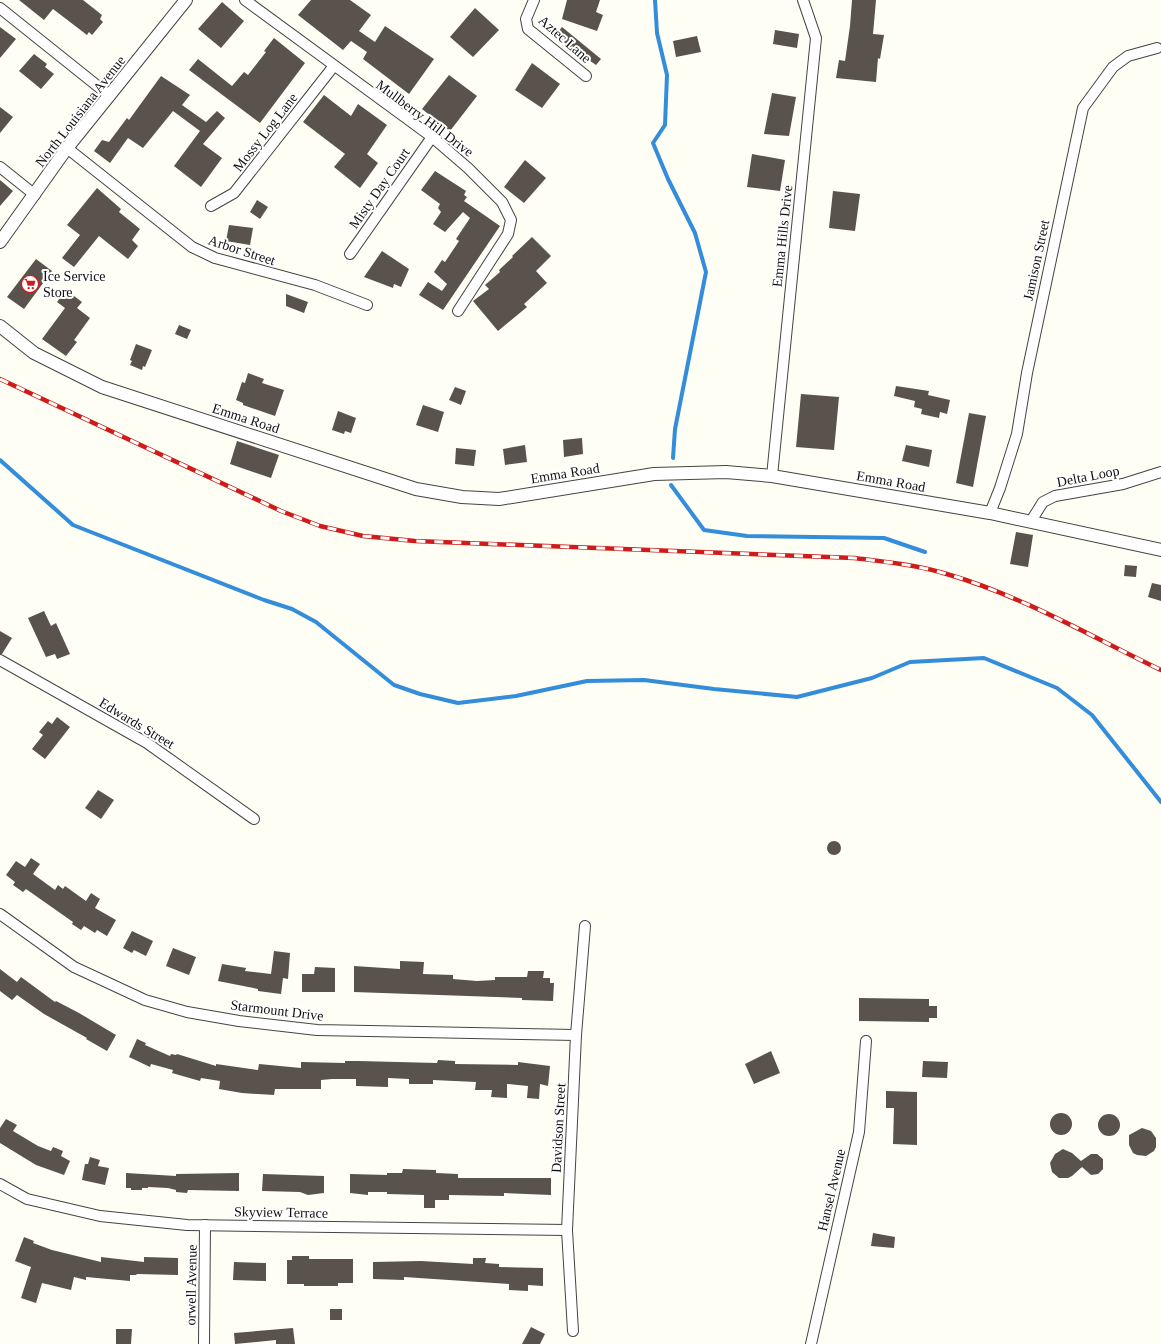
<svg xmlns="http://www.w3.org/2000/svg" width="1161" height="1344" font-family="'Times New Roman',serif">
	<rect width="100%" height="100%" fill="#fffef4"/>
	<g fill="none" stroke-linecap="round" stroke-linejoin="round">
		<g stroke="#338dda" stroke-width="4">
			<polyline points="655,0 657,33 667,75 665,125 653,143 668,179 695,233 706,272 675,429 673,458"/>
			<polyline points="0,460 73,525 264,600 292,609 316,622 394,685 420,694 458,703 516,696 587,681 644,680 714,689 797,697 872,678 910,662 984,658 1057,688 1092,715 1161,802"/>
			<polyline points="671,485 704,530 747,536 884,538 925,552"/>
		</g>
	</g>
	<g fill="#5a524c">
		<polygon points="19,0 83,0 102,15 100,19 103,22 92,35 89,32 87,35 53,9 44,20"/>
		<polygon points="311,0 350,0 371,15 359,31 375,42 385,26 434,59 409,94 363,59 367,52 351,41 343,50 298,15"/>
		<polygon points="567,0 600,0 596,12 603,15 597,31 562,19"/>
		<polygon points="852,0 876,0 873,34 884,35 880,59 878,58 876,82 836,78 839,60 845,61 850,26"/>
		<polygon points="222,2 244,21 221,48 198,29"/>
		<polygon points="475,8 499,30 473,57 450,37"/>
		<polygon points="0,27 16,39 0,58"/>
		<polygon points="562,27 601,59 596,65 555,36"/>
		<polygon points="775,30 799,34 797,48 773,44"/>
		<polygon points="697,36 701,52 676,57 673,41"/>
		<polygon points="274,38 305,63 260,123 189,70 198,59 232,86 244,72 248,75 266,52 264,51"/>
		<polygon points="34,54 47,64 45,67 54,74 41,89 19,71"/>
		<polygon points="532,63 560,84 542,108 515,90"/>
		<polygon points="449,75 477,96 450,131 422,109"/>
		<polygon points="161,76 190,95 182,105 206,122 217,111 225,118 203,144 222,158 201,187 174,166 200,131 173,111 143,148 128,138 110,163 94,151 102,140 109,142 127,118 129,120"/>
		<polygon points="772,93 796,97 789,136 764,134"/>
		<polygon points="324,95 351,116 358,104 387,125 367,154 378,163 360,188 334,167 345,154 303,122"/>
		<polygon points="0,107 13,117 0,133"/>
		<polygon points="752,154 785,160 780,191 747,187"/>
		<polygon points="525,160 546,178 524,203 504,187"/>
		<polygon points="435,171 466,191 464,195 467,197 464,201 500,226 443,310 419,295 428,282 442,291 447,284 434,272 442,260 445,262 459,241 456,239 470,218 463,212 445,232 433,224 441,212 438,208 440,204 421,190"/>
		<polygon points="0,180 13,191 0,206"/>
		<polygon points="97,188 121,209 119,212 140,229 132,240 138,246 128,259 99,236 74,267 62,258 80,235 67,225"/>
		<polygon points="833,191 860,194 855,231 829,228"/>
		<polygon points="257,200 268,207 260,219 250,212"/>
		<polygon points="229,225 253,228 250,245 226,241"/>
		<polygon points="532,237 551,256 536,271 547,283 524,304 527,307 498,331 473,301 489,289 485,285 500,272 499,270 513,257 512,256"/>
		<polygon points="382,251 409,269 401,287 394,284 393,288 364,277"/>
		<polygon points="36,259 52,271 24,309 7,297"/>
		<polygon points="66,290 82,302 77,308 90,318 77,336 74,340 77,342 66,356 42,339 65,308 57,302"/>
		<polygon points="286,294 308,302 304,313 286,306"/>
		<polygon points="179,325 191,330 187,339 175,334"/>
		<polygon points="136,344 152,350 145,367 143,366 142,370 130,365 132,361 130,360"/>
		<polygon points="248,373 264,379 262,383 284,390 275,416 243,405 243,403 236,400 242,382 245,383"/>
		<polygon points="896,386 929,391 928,395 950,400 947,414 940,412 939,418 921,414 922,409 914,407 915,401 894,396"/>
		<polygon points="455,387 466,391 461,405 449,400"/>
		<polygon points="801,394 839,397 834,450 796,447"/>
		<polygon points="423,405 444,412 438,432 416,425"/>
		<polygon points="338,411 356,418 351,433 345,431 344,434 332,430"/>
		<polygon points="969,413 986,416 973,487 956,483"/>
		<polygon points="582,438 583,454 564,457 563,440"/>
		<polygon points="237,441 279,455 271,478 230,464"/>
		<polygon points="525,445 527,462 505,465 503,449"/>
		<polygon points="906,445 932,450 929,467 902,461"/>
		<polygon points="456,448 476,450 474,466 455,464"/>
		<polygon points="1016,532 1033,535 1028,567 1010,564"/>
		<polygon points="1125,565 1137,566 1136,577 1124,576"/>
		<polygon points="1152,583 1161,585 1161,601 1148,597"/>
		<polygon points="44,611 51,626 56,623 70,654 57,659 55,654 46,657 28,618"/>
		<polygon points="0,631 12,638 2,654 0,654"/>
		<polygon points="57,717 70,727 45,759 32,749 43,735 39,732 48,721 52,724"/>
		<polygon points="98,790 114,800 101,819 85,808"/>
		<circle cx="834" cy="848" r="7"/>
		<polygon points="31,858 40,864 33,874 55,890 58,885 63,889 65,886 86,901 91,893 100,899 95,908 116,920 107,936 97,930 95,933 84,926 81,930 72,924 73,922 26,889 23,892 13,885 15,882 6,875 16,861 25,867"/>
		<polygon points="132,931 153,941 146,956 134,950 132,953 123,948"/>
		<polygon points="173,948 196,957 189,975 166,966"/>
		<polygon points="274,951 290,953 288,979 283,978 281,994 258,991 258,989 218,981 222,964 246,968 245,971 271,974"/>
		<polygon points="400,961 424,962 423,974 453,975 453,979 477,981 495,980 495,977 527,977 528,971 544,971 543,978 550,978 550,983 554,983 553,1001 522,1000 522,998 354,992 354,966 400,969"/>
		<polygon points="315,967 335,968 335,992 302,992 302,974 314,974"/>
		<polygon points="0,969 17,982 21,977 55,1002 56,1001 79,1013 116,1035 107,1051 86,1039 87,1038 44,1014 17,995 12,1000 0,991"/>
		<polygon points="859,998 929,999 929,1006 937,1006 937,1018 929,1018 929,1022 859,1021"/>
		<polygon points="137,1039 146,1043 145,1045 170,1056 171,1054 176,1055 177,1054 216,1066 216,1064 258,1070 259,1064 301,1068 301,1062 345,1063 345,1061 358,1061 437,1063 438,1060 455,1061 455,1064 518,1065 518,1062 550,1066 548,1086 540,1084 539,1099 527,1098 528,1086 507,1084 507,1098 491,1097 492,1090 475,1090 476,1082 433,1080 433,1084 409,1084 409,1079 388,1078 388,1087 356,1086 356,1079 332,1079 321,1080 321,1089 275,1089 274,1095 242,1093 219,1089 220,1081 201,1078 200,1081 172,1073 173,1070 151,1064 150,1067 129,1057"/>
		<polygon points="771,1051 780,1073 754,1084 745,1064"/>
		<polygon points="923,1061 948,1062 947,1078 922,1077"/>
		<polygon points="886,1091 917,1092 917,1145 893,1144 894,1108 886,1108"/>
		<circle cx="1061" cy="1124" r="11"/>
		<circle cx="1109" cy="1125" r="11"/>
		<polygon points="6,1119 17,1125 13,1131 38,1146 51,1151 53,1147 63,1151 61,1156 70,1161 64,1175 36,1165 0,1143 0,1128"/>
		<polygon points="1142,1128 1151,1131 1156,1138 1156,1147 1154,1151 1146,1156 1137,1155 1133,1153 1129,1145 1129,1135"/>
		<polygon points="1063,1149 1072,1153 1081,1161 1091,1154 1097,1154 1103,1159 1103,1169 1098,1174 1091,1175 1082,1167 1072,1176 1068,1178 1059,1178 1052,1172 1050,1163 1055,1154"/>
		<polygon points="90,1157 100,1160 98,1166 109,1168 105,1185 82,1180 85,1164 88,1164"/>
		<polygon points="403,1169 436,1170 436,1173 458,1174 458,1178 551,1178 551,1195 504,1193 504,1196 449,1195 449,1200 435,1200 435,1208 424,1208 424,1195 387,1194 387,1192 368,1192 368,1195 350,1193 350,1174 387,1175 387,1173 402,1173"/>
		<polygon points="126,1173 176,1176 176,1174 239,1173 239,1191 188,1190 187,1193 176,1192 176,1190 168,1188 148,1187 148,1188 142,1188 142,1190 131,1190 131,1188 126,1188"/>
		<polygon points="263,1174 324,1176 324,1193 308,1195 300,1192 262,1191"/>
		<polygon points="873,1233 895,1237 894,1248 871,1246"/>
		<polygon points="24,1237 34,1241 33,1243 52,1250 101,1262 101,1257 144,1262 144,1257 178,1258 178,1275 137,1274 136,1275 130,1275 130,1281 86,1277 86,1280 74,1277 71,1290 42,1283 36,1303 21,1298 31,1267 15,1261"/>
		<polygon points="292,1256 309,1256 309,1259 353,1259 353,1283 338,1283 338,1286 304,1286 304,1284 287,1284 287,1260 292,1260"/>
		<polygon points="473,1258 486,1258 485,1263 499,1264 499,1267 543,1268 543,1286 528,1285 528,1291 509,1290 509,1284 404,1277 404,1280 373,1279 373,1262 421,1261 473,1264"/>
		<polygon points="234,1262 266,1263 266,1281 233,1280"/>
		<rect x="330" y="1309" width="12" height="11"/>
		<polygon points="531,1327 545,1334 540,1344 522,1344"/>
		<polygon points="293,1328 295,1344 276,1344 276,1340 235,1344 234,1333"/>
		<polygon points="116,1329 132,1329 131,1344 116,1344"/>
	</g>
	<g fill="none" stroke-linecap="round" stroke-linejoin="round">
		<defs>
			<g id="minor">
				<polyline points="245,0 432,137 468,168 502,202 511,220 508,234 458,311"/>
				<polyline points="534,0 526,19 528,29 586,76"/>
				<polyline points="0,8 110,96"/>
				<polyline points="67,148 192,247 215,258 315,285 367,305"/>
				<polyline points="0,167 35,195"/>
				<polyline points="211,206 234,193 333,67"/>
				<polyline points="350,254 432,137"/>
				<polyline points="772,476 816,38 803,0"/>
				<polyline points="990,513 1000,488 1017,434 1027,373 1083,108 1113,67 1128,56 1157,48"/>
				<polyline points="1031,521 1043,502 1055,496 1123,484 1161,472"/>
				<polyline points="0,660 147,743 254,819"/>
				<polyline points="0,914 74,967 145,1000 187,1012 239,1021 317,1030 576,1035"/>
				<polyline points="0,1184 27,1199 100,1216 187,1225 567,1230"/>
				<polyline points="573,1331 567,1230 576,1035 585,926"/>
				<polyline points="204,1344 205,1225"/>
				<polyline points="811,1344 859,1132 866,1041"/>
			</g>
			<g id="tertiary">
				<polyline points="0,242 67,148 186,0"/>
				<polyline points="0,326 34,353 102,387 416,489 462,497 499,499 654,474 726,472 772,476 990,513 1161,550"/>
			</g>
		</defs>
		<use href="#minor" stroke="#444" stroke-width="12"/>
		<use href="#tertiary" stroke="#444" stroke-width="14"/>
		<use href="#minor" stroke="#fff" stroke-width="10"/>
		<use href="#tertiary" stroke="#fff" stroke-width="12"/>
		<defs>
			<path id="rail" d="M 0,379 L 281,511 L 320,526 L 363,536 L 415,541 L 854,558 C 886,562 919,565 950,575 C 1024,597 1092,637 1161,670"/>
		</defs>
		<use href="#rail" stroke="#cf1c1a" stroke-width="4.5"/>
		<use href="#rail" stroke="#fff" stroke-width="3" stroke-dasharray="9" stroke-linecap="butt"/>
	</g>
	<defs>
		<symbol id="supermarket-ring" viewBox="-11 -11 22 22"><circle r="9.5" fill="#fff" stroke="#cf1c1a" stroke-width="1.5"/><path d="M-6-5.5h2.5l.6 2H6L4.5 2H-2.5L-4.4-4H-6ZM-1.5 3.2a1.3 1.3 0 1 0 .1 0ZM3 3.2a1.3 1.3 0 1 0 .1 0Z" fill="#cf1c1a"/></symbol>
	</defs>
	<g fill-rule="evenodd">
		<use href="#supermarket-ring" x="20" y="274" width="20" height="20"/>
	</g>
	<g text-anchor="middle" stroke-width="4" stroke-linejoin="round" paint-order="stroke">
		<g font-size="14" fill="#111" stroke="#fff">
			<text transform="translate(565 39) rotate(41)" y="5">Aztec Lane</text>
			<text transform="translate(80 111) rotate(-52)" y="5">North Louisiana Avenue</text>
			<text transform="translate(425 118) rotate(37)" y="5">Mullberry Hill Drive</text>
			<text transform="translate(265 132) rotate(-52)" y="5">Mossy Log Lane</text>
			<text transform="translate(379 188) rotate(-55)" y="5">Misty Day Court</text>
			<text transform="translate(782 236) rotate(-84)" y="5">Emma Hills Drive</text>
			<text transform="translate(242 250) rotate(18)" y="5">Arbor Street</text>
			<text transform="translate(1036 260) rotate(-78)" y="5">Jamison Street</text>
			<text transform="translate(246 418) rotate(18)" y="5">Emma Road</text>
			<text transform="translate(565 473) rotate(-9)" y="5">Emma Road</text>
			<text transform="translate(1088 476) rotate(-11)" y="5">Delta Loop</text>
			<text transform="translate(891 481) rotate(10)" y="5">Emma Road</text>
			<text transform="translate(137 723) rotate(31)" y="5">Edwards Street</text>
			<text transform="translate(277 1010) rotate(7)" y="5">Starmount Drive</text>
			<text transform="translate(558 1128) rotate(-87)" y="5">Davidson Street</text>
			<text transform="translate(831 1190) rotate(-77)" y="5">Hansel Avenue</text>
			<text transform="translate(281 1212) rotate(1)" y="5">Skyview Terrace</text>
			<text transform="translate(191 1285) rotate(-89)" y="5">orwell Avenue</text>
		</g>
		<g font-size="14" fill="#111" stroke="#fff" text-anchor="start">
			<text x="43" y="281">Ice Service<tspan x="43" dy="16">Store</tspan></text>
		</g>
	</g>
</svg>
